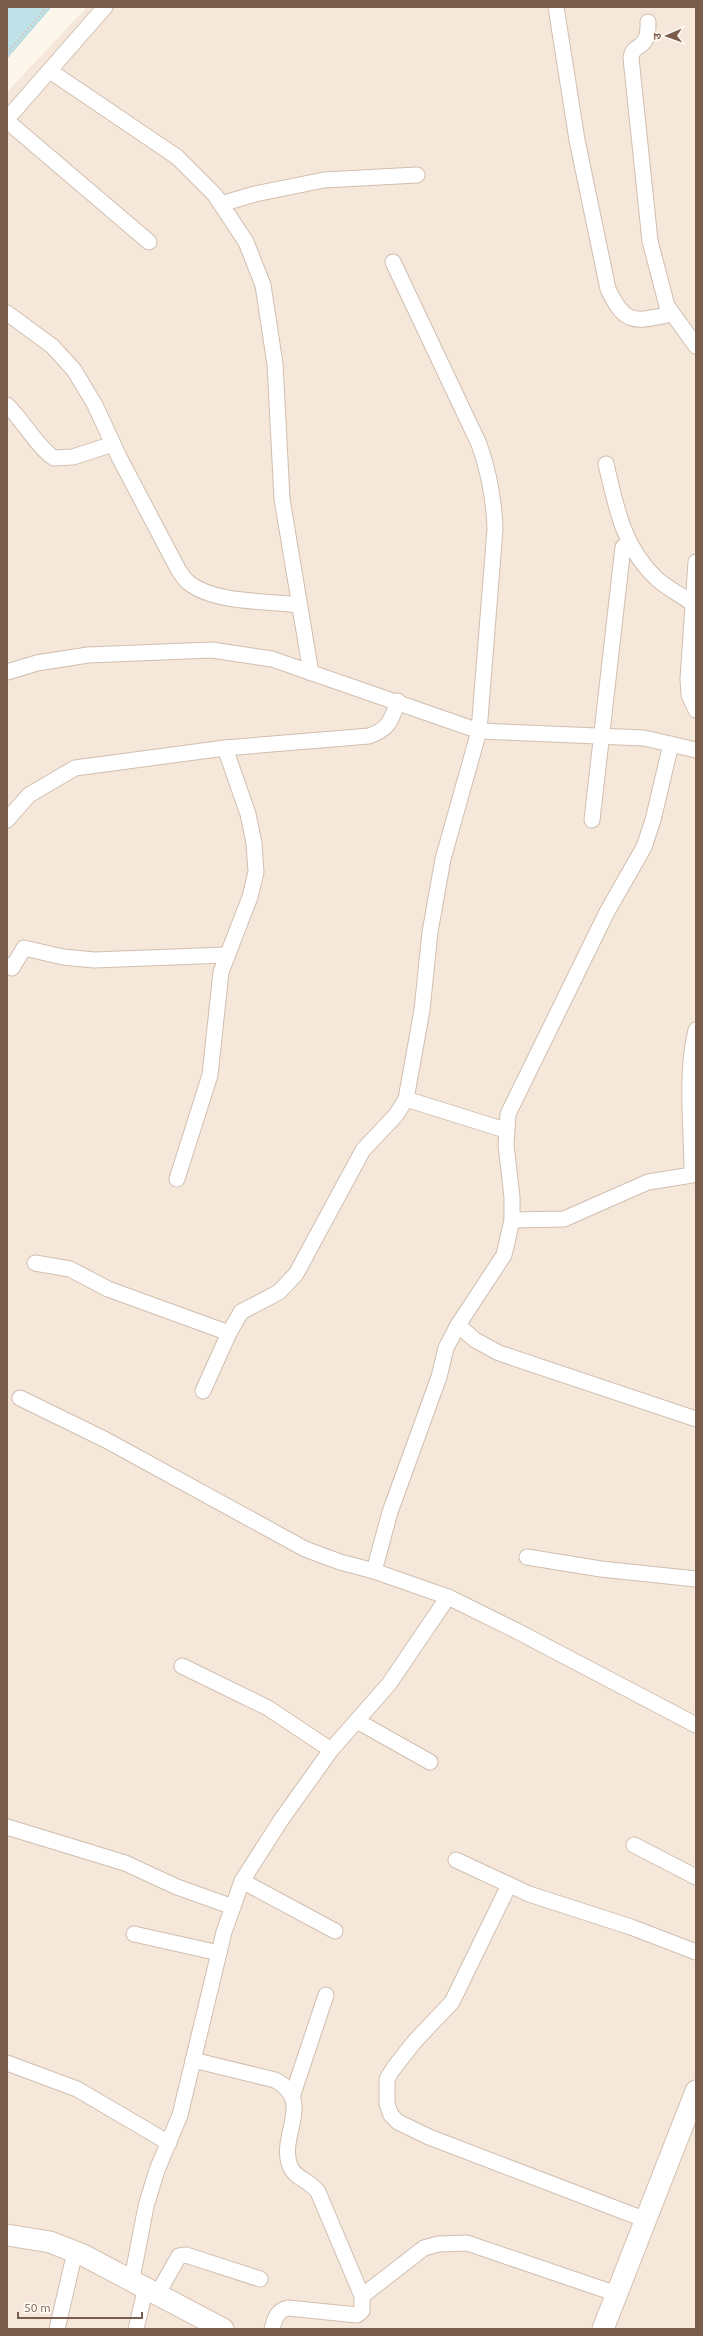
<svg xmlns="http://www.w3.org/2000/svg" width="703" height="2336" font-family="Ubuntu,'Noto Sans Devanagari',sans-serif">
	<rect width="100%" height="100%" fill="#fdf6ec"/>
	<polygon fill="#f5e8da" points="87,7 696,7 696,2329 7,2329 7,92"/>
	<polygon fill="#bfe3e8" stroke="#a5d3da" points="7,7 51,7 7,58"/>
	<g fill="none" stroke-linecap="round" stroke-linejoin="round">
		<defs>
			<g id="street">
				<path d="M 556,7 L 577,140 L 608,289 C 626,327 635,321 672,314"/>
				<path d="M 648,22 C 649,53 633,41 631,58 L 650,241 L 667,306 L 696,346"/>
				<polyline points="50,71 177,157 215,195 246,242 263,285 275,364 282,499 311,673"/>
				<polyline points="7,119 105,7"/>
				<polyline points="7,121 149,242"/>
				<polyline points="221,204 255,194 324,180 417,175"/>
				<path d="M 7,313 L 52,346 L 74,370 L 95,405 L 119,457 L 179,571 C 182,575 185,580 189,583 C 214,603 268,601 299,605"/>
				<path d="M 7,405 C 21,418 39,449 54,458 L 73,457 L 113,444"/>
				<path d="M 606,464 C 616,506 623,548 657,579 C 667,588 681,595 692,603"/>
				<polyline points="696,562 688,679 689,695 696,710"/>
				<polyline points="7,672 37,663 88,655 212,650 272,659 479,731 644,738 696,750"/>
				<path d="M 7,820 L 29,795 L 75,768 L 225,748 L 369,736 C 389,729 391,721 398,701"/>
				<polyline points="592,820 623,547"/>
				<polyline points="7,965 12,968 24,948 63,957 94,960 226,955"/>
				<polyline points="406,1099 505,1130"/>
				<polyline points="177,1179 210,1075 221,972 250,897 256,872 254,843 248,814 225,748"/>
				<path d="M 512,1220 L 564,1219 L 648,1182 L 692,1175 C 692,1130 685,1073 696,1030"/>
				<polyline points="35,1263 70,1269 108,1289 229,1333"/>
				<polyline points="458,1325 475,1340 499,1353 696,1419"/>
				<path d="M 203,1391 L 229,1333 L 241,1312 L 279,1292 L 296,1274 L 363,1150 L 396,1115 L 406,1099 L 422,1010 L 430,932 L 443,859 L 479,731 L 495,529 C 494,498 489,472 479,444 L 393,262"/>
				<polyline points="20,1398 106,1440 305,1549 340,1562 374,1571 448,1597 515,1630 696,1725"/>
				<polyline points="527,1557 601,1569 696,1579"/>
				<polyline points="374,1571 390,1512 439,1377 446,1348 458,1325 504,1255 512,1220 512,1197 506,1145 508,1114 607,912 644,847 653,820 671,744"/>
				<polyline points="182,1666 268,1708 331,1750"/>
				<polyline points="357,1721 430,1762"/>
				<polyline points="7,1827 125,1863 177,1887 233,1907"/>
				<polyline points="634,1845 696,1877"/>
				<polyline points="456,1860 529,1894 631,1927 696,1952"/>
				<polyline points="242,1881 335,1931"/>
				<polyline points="509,1885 452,2002 415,2041 393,2069 387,2079 387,2104 391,2115 398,2122 429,2137 646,2220"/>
				<polyline points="134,1934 219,1953"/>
				<path d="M 193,2060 L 275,2080 C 315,2101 278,2135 290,2166 C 294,2178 311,2181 318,2192 L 362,2296 L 362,2311 L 357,2315 L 288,2308 C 276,2311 275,2319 272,2329"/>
				<polyline points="7,2063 77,2089 169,2143"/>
				<polyline points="293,2094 326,1995"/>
				<polyline points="132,2279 146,2206 157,2170 180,2115 224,1932 242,1881 281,1820 331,1750 389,1684 448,1597"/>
				<polyline points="158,2293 179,2256 186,2255 260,2279"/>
				<polyline points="362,2296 424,2248 438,2244 467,2243 617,2294"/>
				<polyline points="57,2329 75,2252"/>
				<polyline points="136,2329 146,2287"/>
			</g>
			<g id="secondary">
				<polyline points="7,2235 50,2242 83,2255 223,2329"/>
				<polyline points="603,2329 696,2091"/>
			</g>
		</defs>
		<use href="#street" stroke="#d1beb0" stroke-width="17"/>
		<use href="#secondary" stroke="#d6c0b0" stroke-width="23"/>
		<polyline stroke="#d9b8a5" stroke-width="2.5" stroke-dasharray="1 3" stroke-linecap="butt" points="7,53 47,7"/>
		<use href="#street" stroke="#fff" stroke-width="15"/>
		<use href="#secondary" stroke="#fff" stroke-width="21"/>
	</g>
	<rect width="703" height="2336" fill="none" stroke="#7a5c4d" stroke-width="16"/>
	<g transform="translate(667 36) rotate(268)" stroke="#fffaf3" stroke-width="3" paint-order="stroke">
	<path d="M0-3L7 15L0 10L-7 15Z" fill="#7a5c4d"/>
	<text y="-6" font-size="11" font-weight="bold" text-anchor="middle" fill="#7a5c4d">उ</text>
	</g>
	<path d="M18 2312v6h124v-6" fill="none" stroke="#7a5c4d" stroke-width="2"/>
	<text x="24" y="2312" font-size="12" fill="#7a5c4d" stroke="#fffaf3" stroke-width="3" paint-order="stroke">50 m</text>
</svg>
